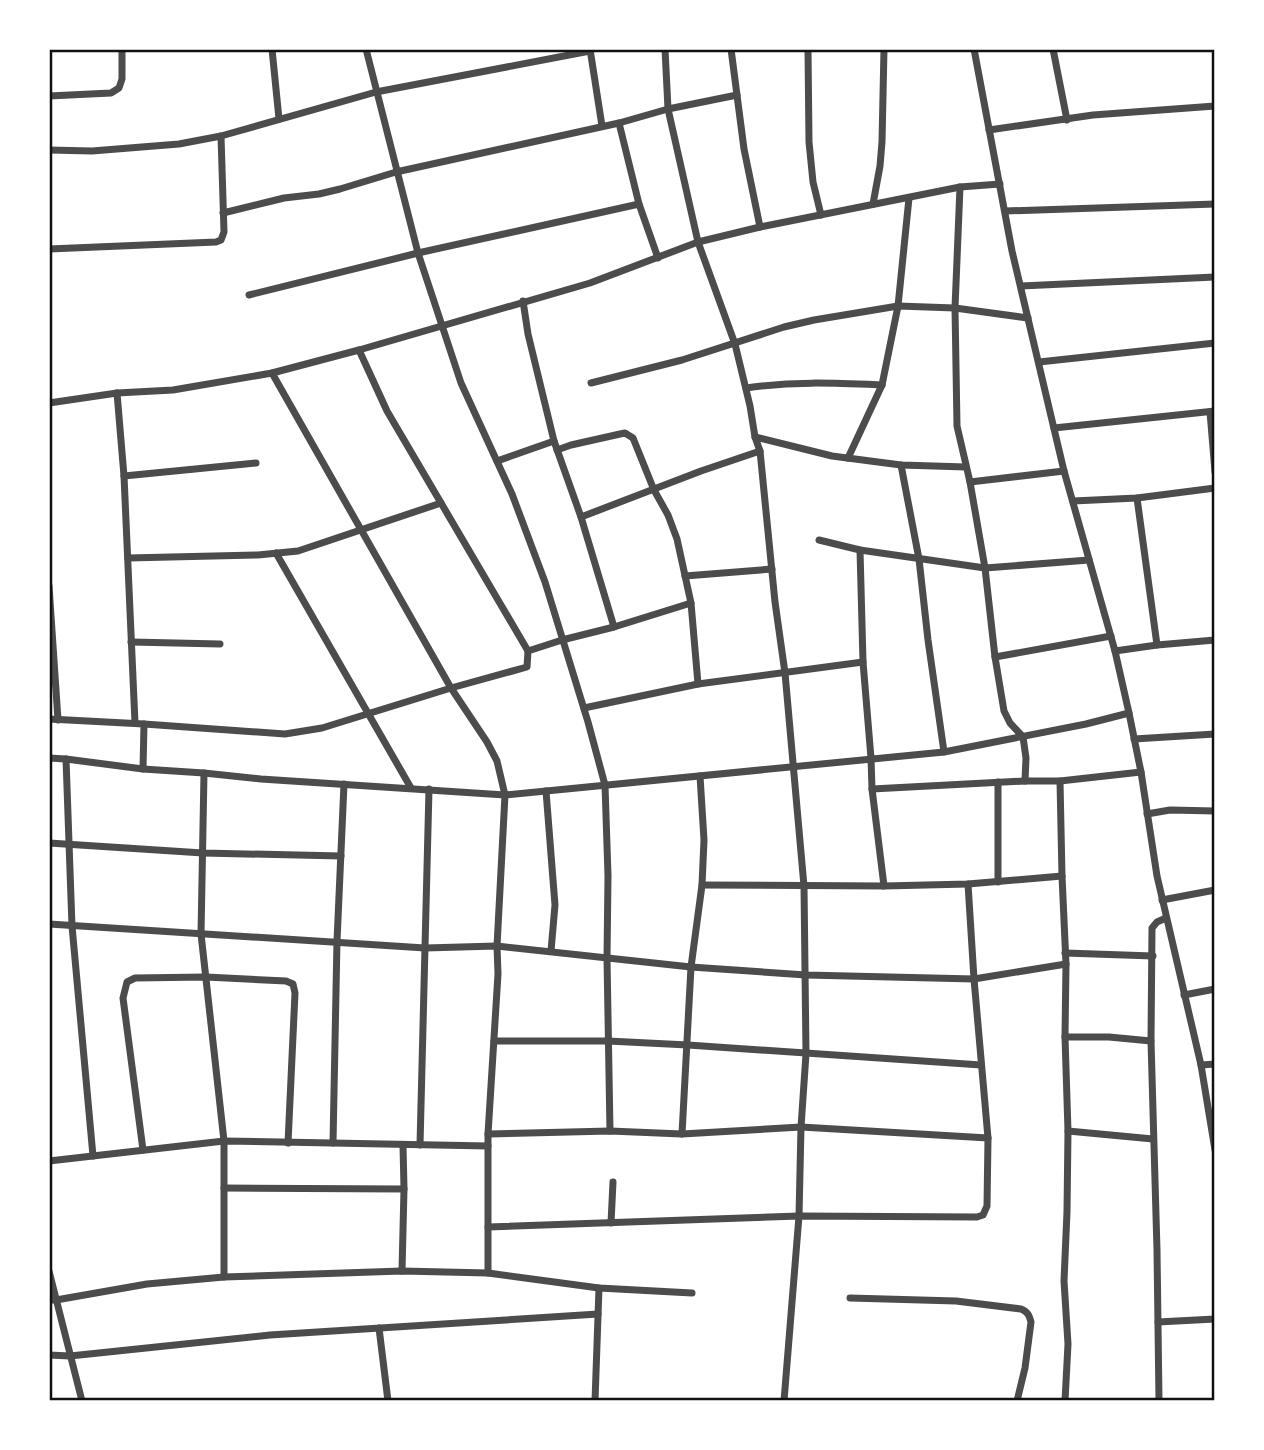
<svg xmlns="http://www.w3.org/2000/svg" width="1264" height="1450" font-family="'PT Serif',serif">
	<rect width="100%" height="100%" fill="#fff"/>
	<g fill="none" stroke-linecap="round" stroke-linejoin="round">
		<g stroke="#4c4c4c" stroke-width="7">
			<polyline points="272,49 279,119"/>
			<polyline points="366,49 418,253 461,383 512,494 545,582 588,722 605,785 608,876 607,958 610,1131"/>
			<polyline points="590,49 602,126"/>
			<polyline points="665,49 668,109 698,242 735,344 750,406 755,437 760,451 775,602 785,673 804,886 806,1054 801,1127 799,1216 784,1401"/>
			<polyline points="731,49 744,149 760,227"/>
			<polyline points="808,49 809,142 813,182 821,215"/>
			<polyline points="974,49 1012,251 1064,471 1115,651 1129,713 1141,772 1157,876 1201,1065 1215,1150"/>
			<polyline points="1053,49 1067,120"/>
			<polyline points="49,96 111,93 119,88 122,79 122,49"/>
			<polyline points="619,123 639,204 658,258"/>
			<polyline points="989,130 1093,115 1215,106"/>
			<polyline points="49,150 92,151 179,144 221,136 376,92 590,51"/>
			<polyline points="960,187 955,308 957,426 970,482 985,568 995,657 1004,711 1010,723 1023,737 1026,758 1025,781"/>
			<polyline points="873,204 880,166 882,142 884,49"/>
			<polyline points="1005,211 1215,204"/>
			<polyline points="223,213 284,198 319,194 340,189 396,172 619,123 668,109 737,95"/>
			<polyline points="49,249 216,242 221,240 224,232 221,136"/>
			<polyline points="1021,286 1215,277"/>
			<polyline points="249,295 418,253 639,204"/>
			<polyline points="523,301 528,334 554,441 581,517 614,627"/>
			<polyline points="359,350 387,411 528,651"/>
			<polyline points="1039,362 1215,343"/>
			<polyline points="272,373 451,688 487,742 497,761 505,795 497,946 498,974 488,1134 488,1273"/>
			<polyline points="591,383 682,360 784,327 814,320 898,306 955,308 1028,318"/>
			<path d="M 746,388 C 793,381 834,383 882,385"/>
			<polyline points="117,393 124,476 135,723"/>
			<polyline points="49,403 117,393 173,390 272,373 359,350 590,283 698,242 760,227 960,187 1000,184"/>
			<polyline points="1210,412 1215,472"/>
			<polyline points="1054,428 1215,411"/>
			<polyline points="755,437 832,456 901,465 966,467"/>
			<polyline points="557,450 571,445 620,434 625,433 633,438 654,490 668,515 677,539 691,603 698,684"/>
			<polyline points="848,458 882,385 898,306 909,198"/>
			<polyline points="497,461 554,441"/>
			<polyline points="901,465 919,559 928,640 944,752"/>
			<polyline points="124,476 256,463"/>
			<polyline points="970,482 1064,471"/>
			<polyline points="1137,498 1157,645"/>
			<polyline points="1073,501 1137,498 1215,488"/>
			<polyline points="581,517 701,471 760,451"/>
			<polyline points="819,540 860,550 985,568 1089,560"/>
			<polyline points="860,550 863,662 871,758 872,789 884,886"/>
			<polyline points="276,553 411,788"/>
			<polyline points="128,558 258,555 298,551 441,503"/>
			<polyline points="685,576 772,569"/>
			<polyline points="49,586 58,720"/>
			<polyline points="131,642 220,644"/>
			<polyline points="1115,651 1157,645 1215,640"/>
			<polyline points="995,657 1111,636"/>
			<polyline points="584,708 698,684 863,662"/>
			<polyline points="49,719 144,724 285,734 322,728 451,688 527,667 528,651 562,640 614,627 691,603"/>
			<polyline points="1134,739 1215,734"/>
			<polyline points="49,758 66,759 143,769 204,773 261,779 505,795 944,752 1086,724 1129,713"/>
			<polyline points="66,759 72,926 93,1156"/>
			<polyline points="143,769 144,724"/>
			<polyline points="204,773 201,934 224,1141 224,1277"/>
			<polyline points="1060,781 1062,876 1066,964 1065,1037 1068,1131 1067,1212 1064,1281 1068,1344 1065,1401"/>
			<polyline points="998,782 998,882"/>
			<polyline points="872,789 1025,781 1060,781 1141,772"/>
			<polyline points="546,791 555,905 551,951"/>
			<polyline points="1147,814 1170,810 1215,811"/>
			<polyline points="49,843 203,853 341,856"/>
			<polyline points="702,885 884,886 968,884 1062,876"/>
			<polyline points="1162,900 1215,890"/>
			<polyline points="49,924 425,948 497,946 691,967 806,975 974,979 1066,964"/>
			<polyline points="1065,953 1153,956"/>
			<polyline points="1184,995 1215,989"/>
			<polyline points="1065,1037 1109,1037 1151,1041"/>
			<polyline points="494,1041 608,1041 688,1045 981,1065"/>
			<polyline points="1201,1065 1215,1064"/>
			<polyline points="1068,1131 1153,1139"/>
			<polyline points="488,1134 610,1131 682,1134 801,1127 988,1138"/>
			<polyline points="682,1134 691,967 702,885 704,840 700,776"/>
			<polyline points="333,1143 337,941 344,784"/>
			<polyline points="420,1145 429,789"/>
			<polyline points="143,1150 123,998 127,982 135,978 206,977 286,981 293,984 295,993 288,1143"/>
			<polyline points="49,1161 224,1141 488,1146"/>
			<polyline points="224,1188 404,1189"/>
			<polyline points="611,1223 613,1182"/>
			<polyline points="488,1227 799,1216 977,1217 983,1215 987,1206 988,1138 974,979 968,884"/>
			<polyline points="49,1271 82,1401"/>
			<polyline points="402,1271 404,1189 403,1145"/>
			<path d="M 850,1298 L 956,1301 L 1021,1309 C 1028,1312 1029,1315 1031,1322 L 1025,1368 L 1017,1401"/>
			<polyline points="49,1300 56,1300 147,1284 224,1277 402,1271 488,1273 599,1288 692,1293"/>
			<polyline points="1158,1322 1215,1319"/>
			<polyline points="379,1328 388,1401"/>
			<polyline points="49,1355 70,1356 270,1335 598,1314"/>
			<polyline points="595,1401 599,1288"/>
			<polyline points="1159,1401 1157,1250 1151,1041 1152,928 1157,922 1166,918"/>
		</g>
	</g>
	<rect width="1264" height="1450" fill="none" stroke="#ffffff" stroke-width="102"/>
	<rect x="51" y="51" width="1162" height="1348" fill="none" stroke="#111" stroke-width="2.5"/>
</svg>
